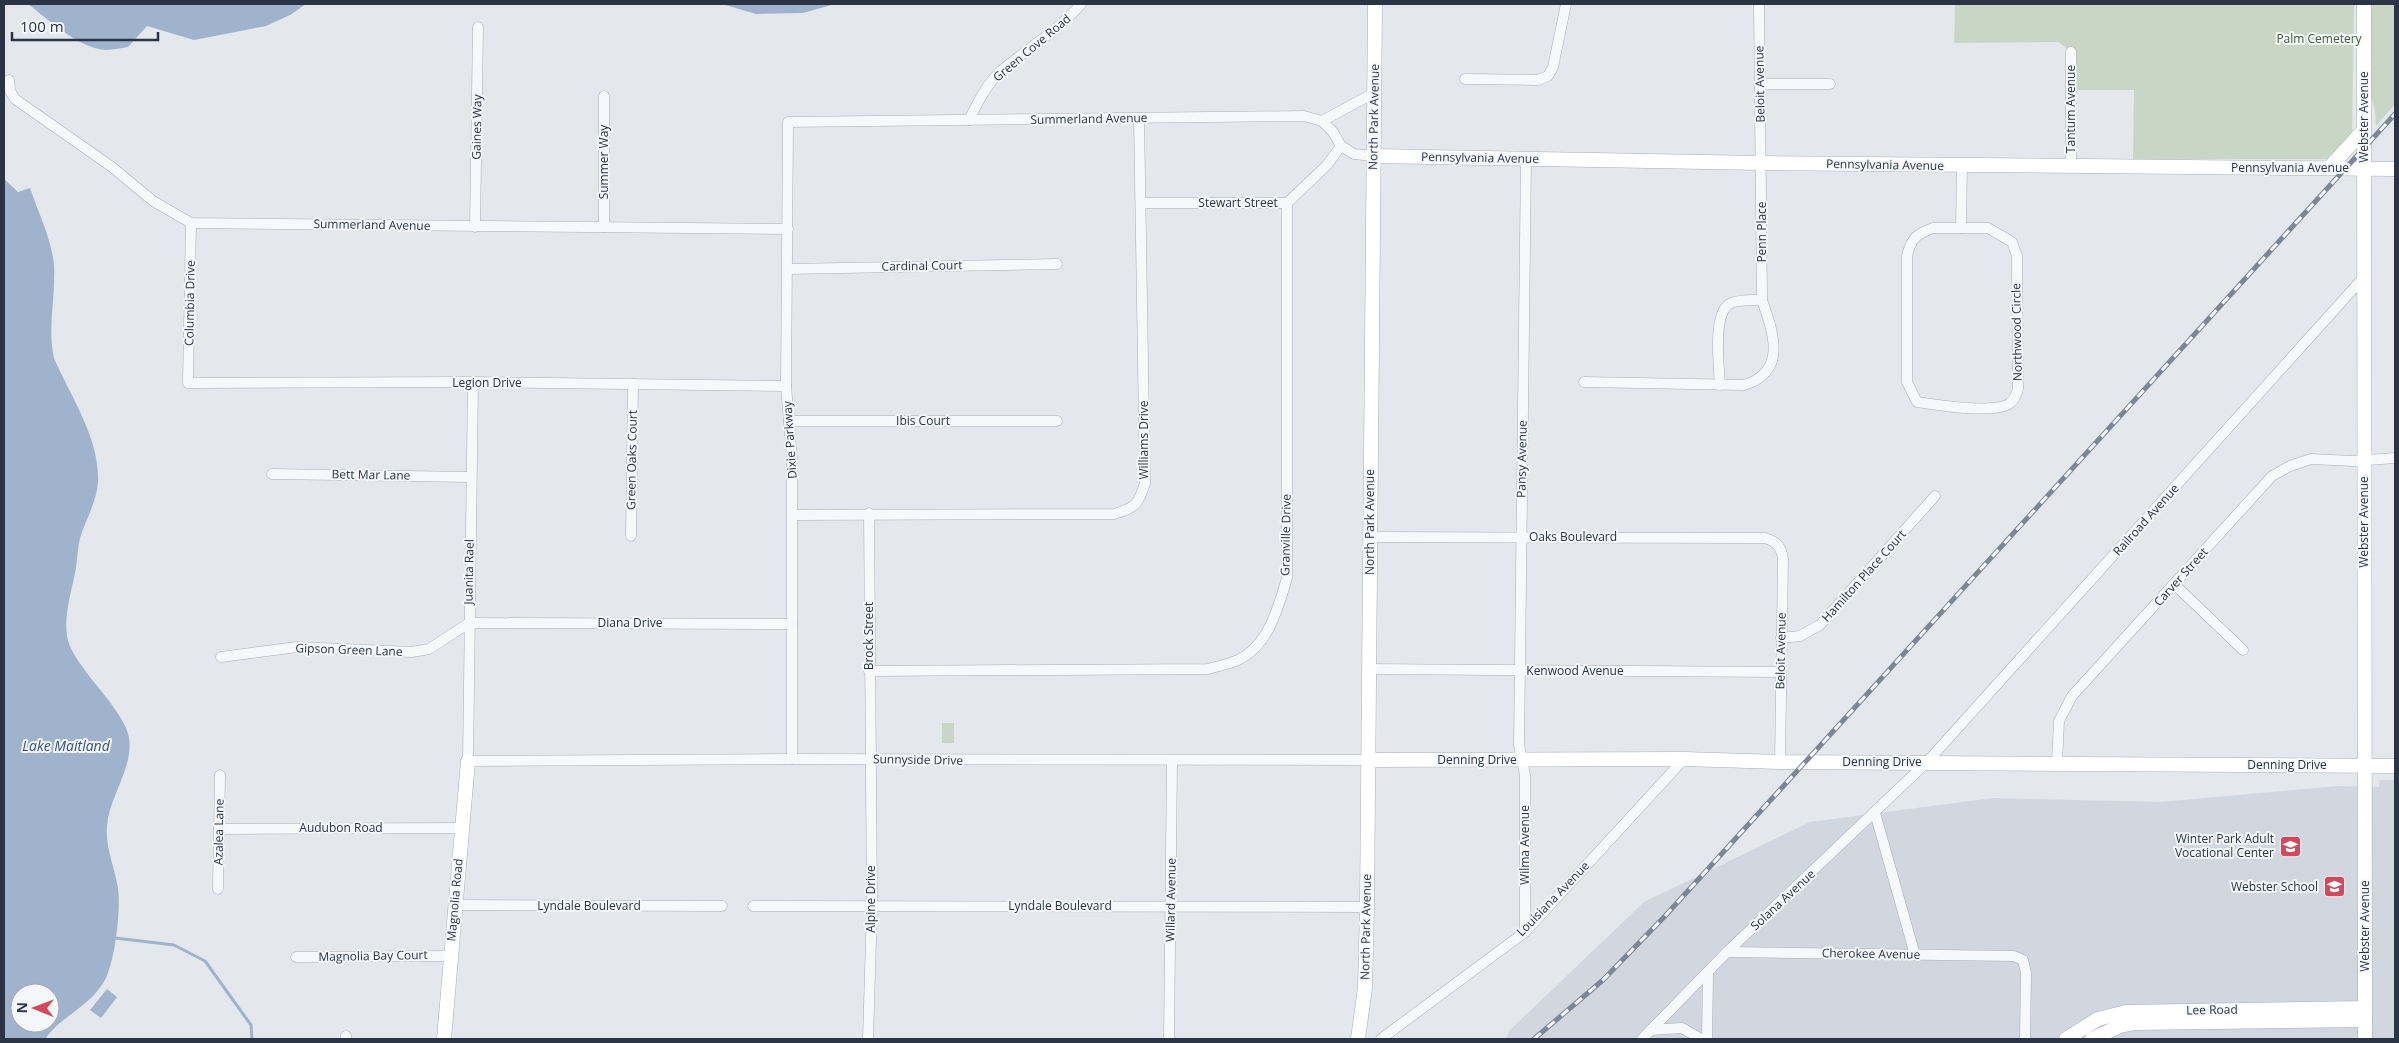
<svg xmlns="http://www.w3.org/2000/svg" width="2399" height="1043" font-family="'Open Sans',sans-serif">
	<rect width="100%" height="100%" fill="#e4e7ec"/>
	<polygon fill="#d2d6de" points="2380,780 2395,780 2395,1039 1505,1039 1510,1030 1644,902 1810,822 1993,798 2161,802 2337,786 2379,787"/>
	<g fill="#c9d6c5">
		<polygon points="1955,4 2354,4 2352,138 2334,159 2133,159 2134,90 2075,90 2075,48 2067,48 2058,42 1954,43"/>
		<polygon points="2370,4 2395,4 2395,104 2376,126 2375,110 2370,91"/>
		<rect x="942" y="723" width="12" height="20"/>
	</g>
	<g fill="#9fb4cc" fill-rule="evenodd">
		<path d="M 28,4 L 306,4 L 290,15 L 266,26 L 194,40 L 147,26 L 128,47 C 120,48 112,50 105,50 C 78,48 48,19 28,4 Z"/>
		<polygon points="722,4 835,4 803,13 756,14"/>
		<path d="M 4,179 L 18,192 L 30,188 C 39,215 51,237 54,265 C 56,296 47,328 54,358 C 70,396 100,438 98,482 C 97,499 88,516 82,532 C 77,545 78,559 75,573 C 71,593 64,615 67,636 C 71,663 113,698 126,728 C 140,760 109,794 107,826 C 105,848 115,867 118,889 C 121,909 115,959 106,978 C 92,1006 62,1015 45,1039 L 4,1039 ZM 20,993 L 50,993 L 50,1023 L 20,1023 Z"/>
		<polygon points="107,989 117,997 101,1018 90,1010"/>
	</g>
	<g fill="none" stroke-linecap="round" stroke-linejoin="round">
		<polyline stroke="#9fb4cc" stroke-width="3" points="115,938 174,945 205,961 251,1025 252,1039"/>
		<defs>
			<g id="street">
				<polyline points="1465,79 1538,80 1548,76 1553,67 1566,4"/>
				<polyline points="9,80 10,91 15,99 112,167 153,201 191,223 788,229"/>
				<polyline points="1759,84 1830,84"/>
				<polyline points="604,96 604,227"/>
				<path d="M 969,120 C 978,102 986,85 1001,71 C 1028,48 1058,31 1081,4"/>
				<polyline points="1322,121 1374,93"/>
				<polyline points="2071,167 2071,52"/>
				<polyline points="1142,203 1287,203 1327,165 1341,146"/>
				<polyline points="191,223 188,383 473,382 786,386"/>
				<polyline points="475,227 478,27"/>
				<path d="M 1933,228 L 1988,228 L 2012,242 L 2017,256 L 2018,389 C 2016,397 2012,404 2004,406 C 1986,412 1936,405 1917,402 L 1907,382 L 1907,256 C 1911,239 1916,234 1933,228 Z"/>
				<polyline points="1961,228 1962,165"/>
				<polyline points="788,269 1057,264"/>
				<polyline points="473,382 468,761 792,759 1369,760"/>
				<path d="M 1584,382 L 1744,385 C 1788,372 1773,332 1762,300 L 1759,4"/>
				<path d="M 1720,385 C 1719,367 1712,311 1731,303 C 1740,299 1752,300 1762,300"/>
				<polyline points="789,421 1057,421"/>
				<polyline points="272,474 471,477"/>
				<path d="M 793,515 L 1114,514 C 1136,508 1139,503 1145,483 L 1139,118"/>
				<polyline points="631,536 633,384"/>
				<path d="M 1370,537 L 1765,538 C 1777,542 1781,546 1783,559 L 1780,762"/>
				<polyline points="2174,584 2243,650"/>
				<polyline points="1781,638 1800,636 1820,625 1935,496"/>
				<polyline points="221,657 297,647 412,652 429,649 469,623 792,624"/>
				<polyline points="1369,669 1780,672"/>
				<path d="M 869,671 L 1208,669 C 1218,666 1229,664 1238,660 C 1269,645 1278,608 1287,578 L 1287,203"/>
				<polyline points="792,759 792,459 786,386 788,122 1304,116 1322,121 1333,132 1341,146 1354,154 1374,156"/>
				<polyline points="2057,763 2059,721 2072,696 2272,476 2290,466 2311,459 2353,461 2395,458"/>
				<polyline points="1875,813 1915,955"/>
				<polyline points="219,829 462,828"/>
				<polyline points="218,889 220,775"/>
				<polyline points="455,905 722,906"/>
				<polyline points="753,906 1367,907"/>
				<polyline points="1525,932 1525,775 1519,745 1526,159"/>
				<polyline points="1727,952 2014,956 2023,960 2026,973 2025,1039"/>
				<polyline points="296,957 450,956"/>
				<polyline points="1650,1030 1682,1028 1701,1039"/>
				<polyline points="346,1039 346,1036"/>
				<polyline points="868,1039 872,906 869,513"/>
				<polyline points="1169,1039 1172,760"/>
				<polyline points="1381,1039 1525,932 1684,759"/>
				<polyline points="1642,1039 1727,952 1927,762 2364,277"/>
				<polyline points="1707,1039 1708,972"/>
			</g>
			<g id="secondary">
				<polyline points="2364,4 2365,1039"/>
				<polyline points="1374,156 1761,163 2395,169"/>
				<polyline points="2329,168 2364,130"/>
				<polyline points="1369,760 1684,759 1780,762 2395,766"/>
				<polyline points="444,1039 468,761"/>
				<polyline points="1358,1039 1365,988 1367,907 1375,4"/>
				<polyline points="2066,1039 2098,1019 2126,1012 2365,1008"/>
				<polyline points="2092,1039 2120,1026 2134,1023 2365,1020"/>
			</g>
		</defs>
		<use href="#street" stroke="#a9aeb7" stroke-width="11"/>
		<use href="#secondary" stroke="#a9aeb7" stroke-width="15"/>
		<use href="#street" stroke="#f7f8fa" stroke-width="10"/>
		<use href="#secondary" stroke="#fff" stroke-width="14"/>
		<defs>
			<polyline id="rail" points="1534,1039 1603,980 1666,915 2395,114"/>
		</defs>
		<use href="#rail" stroke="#7d8696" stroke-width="5"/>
		<use href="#rail" stroke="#f4f6f9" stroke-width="3" stroke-dasharray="9" stroke-linecap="butt"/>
	</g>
	<defs>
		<symbol id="school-square" viewBox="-11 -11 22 22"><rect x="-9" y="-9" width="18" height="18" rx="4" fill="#d1495b" stroke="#f4f6f9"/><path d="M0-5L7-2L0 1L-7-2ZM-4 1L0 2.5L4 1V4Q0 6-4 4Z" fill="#fff"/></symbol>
	</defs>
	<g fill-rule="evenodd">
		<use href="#school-square" x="2278" y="834" width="25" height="25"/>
		<use href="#school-square" x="2322" y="874" width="25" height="25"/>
	</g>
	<g text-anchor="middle" stroke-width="4" stroke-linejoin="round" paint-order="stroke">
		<g font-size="12" fill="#3f6138" stroke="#f4f6f9">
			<text x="2319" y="43">Palm Cemetery</text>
		</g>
		<g font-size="12" fill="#2b3445" stroke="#f4f6f9">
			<text transform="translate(1032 48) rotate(-40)" y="4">Green Cove Road</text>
			<text transform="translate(1760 84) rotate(-91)" y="4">Beloit Avenue</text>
			<text transform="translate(2071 109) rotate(-90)" y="4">Tantum Avenue</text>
			<text transform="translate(1374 117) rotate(-89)" y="4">North Park Avenue</text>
			<text transform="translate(2364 117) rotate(-90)" y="4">Webster Avenue</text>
			<text transform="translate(1089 119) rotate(-1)" y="4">Summerland Avenue</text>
			<text transform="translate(477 127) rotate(-89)" y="4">Gaines Way</text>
			<text transform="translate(1480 158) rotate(1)" y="4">Pennsylvania Avenue</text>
			<text transform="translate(604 162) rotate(-90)" y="4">Summer Way</text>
			<text transform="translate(1885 165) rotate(1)" y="4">Pennsylvania Avenue</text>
			<text x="2290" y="172">Pennsylvania Avenue</text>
			<text x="1238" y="207">Stewart Street</text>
			<text transform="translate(372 225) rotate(1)" y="4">Summerland Avenue</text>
			<text transform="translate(1762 232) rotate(-90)" y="4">Penn Place</text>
			<text transform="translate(922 266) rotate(-1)" y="4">Cardinal Court</text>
			<text transform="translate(190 303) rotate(-89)" y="4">Columbia Drive</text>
			<text transform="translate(2017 332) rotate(-91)" y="4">Northwood Circle</text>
			<text x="487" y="387">Legion Drive</text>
			<text x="923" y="425">Ibis Court</text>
			<text transform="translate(790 440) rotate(-94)" y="4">Dixie Parkway</text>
			<text transform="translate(1144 440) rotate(-90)" y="4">Williams Drive</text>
			<text transform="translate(1522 459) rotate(-89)" y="4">Pansy Avenue</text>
			<text transform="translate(632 460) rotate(-89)" y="4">Green Oaks Court</text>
			<text transform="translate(371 475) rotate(1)" y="4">Bett Mar Lane</text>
			<text transform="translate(2146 520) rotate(-48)" y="4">Railroad Avenue</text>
			<text transform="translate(1370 522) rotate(-90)" y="4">North Park Avenue</text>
			<text transform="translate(2364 522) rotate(-90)" y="4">Webster Avenue</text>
			<text transform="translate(1286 535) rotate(-89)" y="4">Granville Drive</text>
			<text x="1573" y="541">Oaks Boulevard</text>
			<text transform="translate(469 572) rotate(-89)" y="4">Juanita Rael</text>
			<text transform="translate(1864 576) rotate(-48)" y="4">Hamilton Place Court</text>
			<text transform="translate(2181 577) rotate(-48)" y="4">Carver Street</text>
			<text x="630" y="627">Diana Drive</text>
			<text transform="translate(869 636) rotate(-90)" y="4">Brock Street</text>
			<text transform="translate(349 650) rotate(2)" y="4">Gipson Green Lane</text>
			<text transform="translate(1781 651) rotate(-89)" y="4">Beloit Avenue</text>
			<text x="1575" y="675">Kenwood Avenue</text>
			<text transform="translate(918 760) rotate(1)" y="4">Sunnyside Drive</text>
			<text x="1477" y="764">Denning Drive</text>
			<text x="1882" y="766">Denning Drive</text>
			<text x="2287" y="769">Denning Drive</text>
			<text x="341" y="832">Audubon Road</text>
			<text transform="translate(219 832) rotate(-89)" y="4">Azalea Lane</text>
			<text transform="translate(1525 845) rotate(-90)" y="4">Wilma Avenue</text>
			<text transform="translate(871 899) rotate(-90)" y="4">Alpine Drive</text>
			<text transform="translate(1553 899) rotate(-46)" y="4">Louisiana Avenue</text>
			<text transform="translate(455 900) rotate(-85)" y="4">Magnolia Road</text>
			<text transform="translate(1171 900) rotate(-89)" y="4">Willard Avenue</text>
			<text transform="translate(1783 900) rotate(-43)" y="4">Solana Avenue</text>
			<text x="589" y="910">Lyndale Boulevard</text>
			<text x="1060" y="910">Lyndale Boulevard</text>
			<text transform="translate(2365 926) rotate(-90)" y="4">Webster Avenue</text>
			<text transform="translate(1366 927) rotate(-89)" y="4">North Park Avenue</text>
			<text transform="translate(1871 954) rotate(1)" y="4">Cherokee Avenue</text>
			<text transform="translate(373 956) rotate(-1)" y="4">Magnolia Bay Court</text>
			<text transform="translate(2212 1010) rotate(-1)" y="4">Lee Road</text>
		</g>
		<g font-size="12" fill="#2b3445" stroke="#f4f6f9" text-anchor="end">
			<text x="2274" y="843">Winter Park Adult<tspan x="2274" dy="14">Vocational Center</tspan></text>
			<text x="2318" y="891">Webster School</text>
		</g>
		<g font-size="14" font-style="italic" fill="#34527a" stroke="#f4f6f9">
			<text x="66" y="751">Lake Maitland</text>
		</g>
	</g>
	<rect width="2399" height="1043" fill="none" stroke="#2b3445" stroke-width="10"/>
	<g transform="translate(35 1008) rotate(271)"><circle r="24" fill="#f4f6f9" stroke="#a4a8b1"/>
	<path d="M0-4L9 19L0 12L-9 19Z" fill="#d1495b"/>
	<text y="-8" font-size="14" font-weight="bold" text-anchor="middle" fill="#2b3445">N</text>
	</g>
	<path d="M12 32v8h146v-8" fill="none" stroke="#2b3445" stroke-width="2.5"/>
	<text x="20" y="32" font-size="15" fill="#2b3445" stroke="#f4f6f9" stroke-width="4" paint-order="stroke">100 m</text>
</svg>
